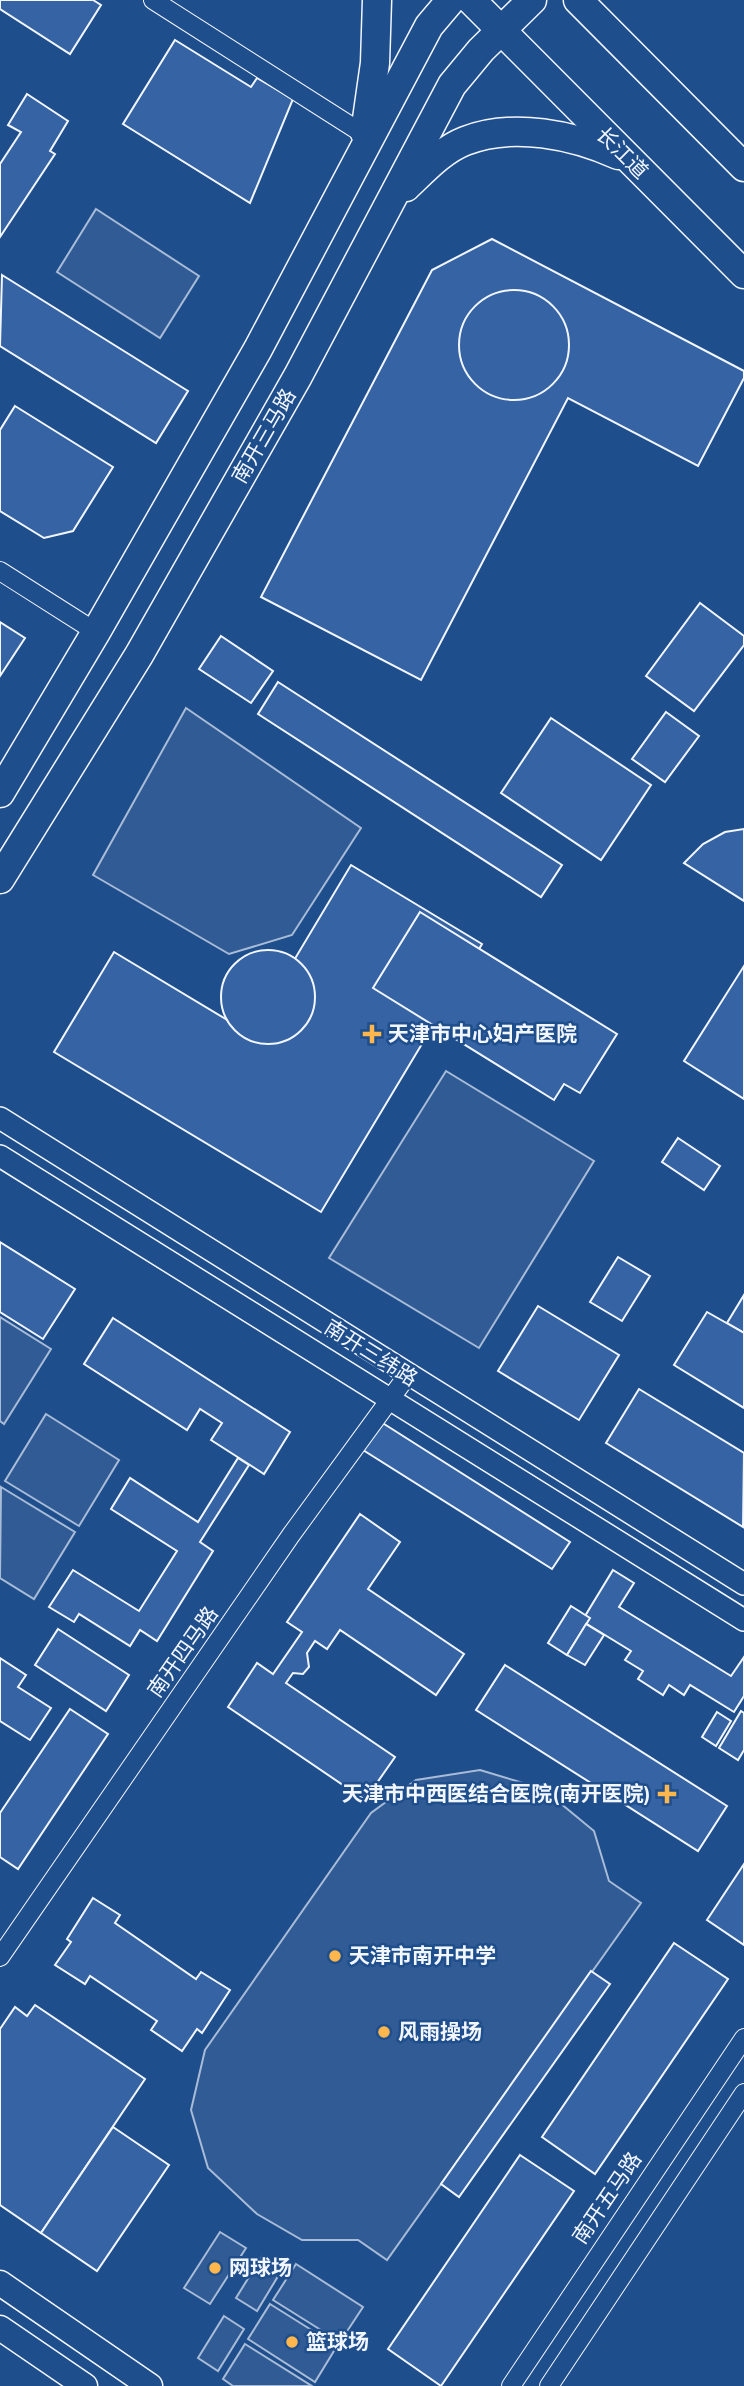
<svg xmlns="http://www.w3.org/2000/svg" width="744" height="2386" font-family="Mulish,'Noto Sans SC',sans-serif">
	<rect width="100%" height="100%" fill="#1f4e8c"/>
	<g fill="#305b95" stroke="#a8bbd7" stroke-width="2">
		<polygon points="96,209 199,276 160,338 57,272"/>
		<polygon points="186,708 361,828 292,935 229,954 93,875"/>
		<polygon points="446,1071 594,1161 479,1348 329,1258"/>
		<polygon points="0,1317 51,1349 4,1424 0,1421"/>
		<polygon points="46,1414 119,1460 79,1526 5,1481"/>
		<polygon points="1,1487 75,1532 34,1599 0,1578"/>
		<polygon points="480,1770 543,1789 594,1831 609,1881 641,1903 387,2260 358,2240 302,2240 257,2214 208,2168 191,2110 205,2050 371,1813 416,1780"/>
		<polygon points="220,2232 246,2248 210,2304 184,2288"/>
		<polygon points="262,2256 283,2268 257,2311 236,2298"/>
		<polygon points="296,2264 363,2307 340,2342 273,2300"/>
		<polygon points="270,2304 337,2346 315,2382 248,2339"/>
		<polygon points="224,2316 244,2329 218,2371 198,2358"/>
		<polygon points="245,2344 312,2386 233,2386 223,2379"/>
	</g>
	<g fill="#3563a3" stroke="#f2f6ff" stroke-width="2">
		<polygon points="0,0 93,0 101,5 70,54 0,9"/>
		<polygon points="175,40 251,87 257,78 293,99 250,203 123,124"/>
		<polygon points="27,94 68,121 50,151 55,154 0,237 0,164 21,132 8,125"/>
		<polygon points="492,239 744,371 744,378 698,466 568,398 421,680 261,597 432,270"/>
		<polygon points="2,275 188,391 156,443 0,346"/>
		<circle cx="514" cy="345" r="55"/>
		<polygon points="15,406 113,467 73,531 44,538 0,511 0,430"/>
		<polygon points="700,603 744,636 744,645 694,711 646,676"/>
		<polygon points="0,622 25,638 0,676"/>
		<polygon points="221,636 273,671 251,703 199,669"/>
		<polygon points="278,682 562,865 541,897 258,714"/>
		<polygon points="666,712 699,736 665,782 632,759"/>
		<polygon points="551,718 651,785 601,860 501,793"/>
		<polygon points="744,829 744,901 684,863 703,844 725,832"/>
		<polygon points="351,865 482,944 321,1212 54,1052 114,952 229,1021 269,955 290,967"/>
		<polygon points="420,912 617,1034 580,1093 564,1084 554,1100 373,988"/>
		<circle cx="268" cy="997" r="47"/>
		<polygon points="744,966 744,1099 684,1061"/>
		<polygon points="678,1138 720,1166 704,1190 662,1162"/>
		<polygon points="0,1242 75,1289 43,1339 0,1312"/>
		<polygon points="618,1257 650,1276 622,1321 590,1302"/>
		<polygon points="744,1295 744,1333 727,1323"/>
		<polygon points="538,1306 619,1355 579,1420 498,1371"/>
		<polygon points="707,1312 744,1333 744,1408 674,1365"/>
		<polygon points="113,1318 290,1432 264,1474 211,1440 222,1423 200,1409 187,1430 84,1364"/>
		<polygon points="639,1389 744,1453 743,1527 606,1443"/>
		<polygon points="381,1422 570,1542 552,1569 363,1450"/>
		<polygon points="238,1458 249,1465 200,1542 213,1551 157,1641 140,1630 130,1646 79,1614 74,1622 49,1607 73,1570 139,1611 177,1551 111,1509 130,1478 198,1522"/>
		<polygon points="360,1514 400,1542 368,1589 464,1654 436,1695 340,1630 327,1649 315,1641 307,1653 309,1667 303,1674 293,1673 286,1683 395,1757 365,1800 228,1707 257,1663 273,1674 302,1632 287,1622"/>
		<polygon points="613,1570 634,1583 619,1607 731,1676 744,1657 744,1696 734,1712 690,1685 684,1695 669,1685 663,1695 638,1679 643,1671 625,1660 631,1651 582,1621"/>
		<polygon points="571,1606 590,1618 567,1655 548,1643"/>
		<polygon points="586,1624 604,1635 585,1665 567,1655"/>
		<polygon points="58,1629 129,1675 106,1711 35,1665"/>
		<polygon points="0,1658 26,1675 18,1687 51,1708 30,1740 0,1721"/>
		<polygon points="505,1665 727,1806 698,1851 476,1710"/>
		<polygon points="70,1709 108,1734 18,1869 0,1857 0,1813"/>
		<polygon points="741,1711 744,1713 744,1750 738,1760 719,1748"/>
		<polygon points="717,1712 731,1721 716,1746 702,1737"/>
		<polygon points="744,1864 744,1945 707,1920"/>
		<polygon points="93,1898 120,1915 115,1923 196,1979 201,1972 230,1990 202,2033 197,2029 182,2051 151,2030 157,2021 90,1976 85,1984 55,1965 71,1942 67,1939"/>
		<polygon points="674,1943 728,1979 595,2174 542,2137"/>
		<polygon points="591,1971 610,1984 459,2197 441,2184"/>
		<polygon points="35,2005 145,2079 41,2233 0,2205 0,2029 15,2007 27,2016"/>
		<polygon points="113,2127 169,2165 97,2271 41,2233"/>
		<polygon points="520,2155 574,2191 441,2386 388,2349"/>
	</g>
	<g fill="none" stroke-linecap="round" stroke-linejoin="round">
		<defs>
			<g id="minor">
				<polyline points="153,0 365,135"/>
				<polyline points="0,571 96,632"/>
				<polyline points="0,1957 291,1535 407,1376"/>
				<polyline points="511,2386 744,2038"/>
				<polyline points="549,2386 744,2093"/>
			</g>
			<g id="tertiary">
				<polyline points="0,1118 744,1584"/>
				<polyline points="0,1156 744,1620"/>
			</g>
			<g id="secondary">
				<polyline points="0,2283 150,2386"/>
				<polyline points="0,2328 85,2386"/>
			</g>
			<g id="primary">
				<polyline points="471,0 744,274"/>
				<polyline points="578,0 744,167"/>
				<polyline points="365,133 375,63 377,0"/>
				<path d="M 406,187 C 424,170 442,150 465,141 C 513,122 574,135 618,155"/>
				<polyline points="0,793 96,632 258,349 429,26 451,0"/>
				<polyline points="0,879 139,655 298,376 452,85 481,50 532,0"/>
			</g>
		</defs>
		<use href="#minor" stroke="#f2f6ff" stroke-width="20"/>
		<use href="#tertiary" stroke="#f2f6ff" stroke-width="24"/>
		<use href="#secondary" stroke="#f2f6ff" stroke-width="27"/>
		<use href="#primary" stroke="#f2f6ff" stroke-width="31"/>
		<use href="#minor" stroke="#1f4e8c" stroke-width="18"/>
		<use href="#tertiary" stroke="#1f4e8c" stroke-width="21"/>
		<use href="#secondary" stroke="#1f4e8c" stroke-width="24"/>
		<use href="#primary" stroke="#1f4e8c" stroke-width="28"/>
	</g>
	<g fill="#ffb74d" stroke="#1f4e8c" stroke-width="2.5">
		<path d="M368.5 1023.5h7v7h7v7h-7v7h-7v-7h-7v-7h7z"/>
		<path d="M663.5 1783.5h7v7h7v7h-7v7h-7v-7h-7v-7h7z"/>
		<circle cx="335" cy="1956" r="7"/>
		<circle cx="384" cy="2032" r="7"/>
		<circle cx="215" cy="2268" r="7"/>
		<circle cx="292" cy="2342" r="7"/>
	</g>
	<g text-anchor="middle" stroke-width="5" stroke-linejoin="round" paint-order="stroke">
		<g font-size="21" fill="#f2f6ff" stroke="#1f4e8c">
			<text transform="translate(622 153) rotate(45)" y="7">长江道</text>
			<text transform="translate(264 436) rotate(-60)" y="7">南开三马路</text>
			<text transform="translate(371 1353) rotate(32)" y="7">南开三纬路</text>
			<text transform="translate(183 1652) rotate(-55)" y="7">南开四马路</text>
			<text transform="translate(607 2198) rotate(-56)" y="7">南开五马路</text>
		</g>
		<g font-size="21" font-weight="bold" fill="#f2f6ff" stroke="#1f4e8c" text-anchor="start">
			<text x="388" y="1041">天津市中心妇产医院</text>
			<text x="651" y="1801" text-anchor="end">天津市中西医结合医院(南开医院)</text>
			<text x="349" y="1963">天津市南开中学</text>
			<text x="398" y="2039">风雨操场</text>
			<text x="229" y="2275">网球场</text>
			<text x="306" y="2349">篮球场</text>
		</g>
	</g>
</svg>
